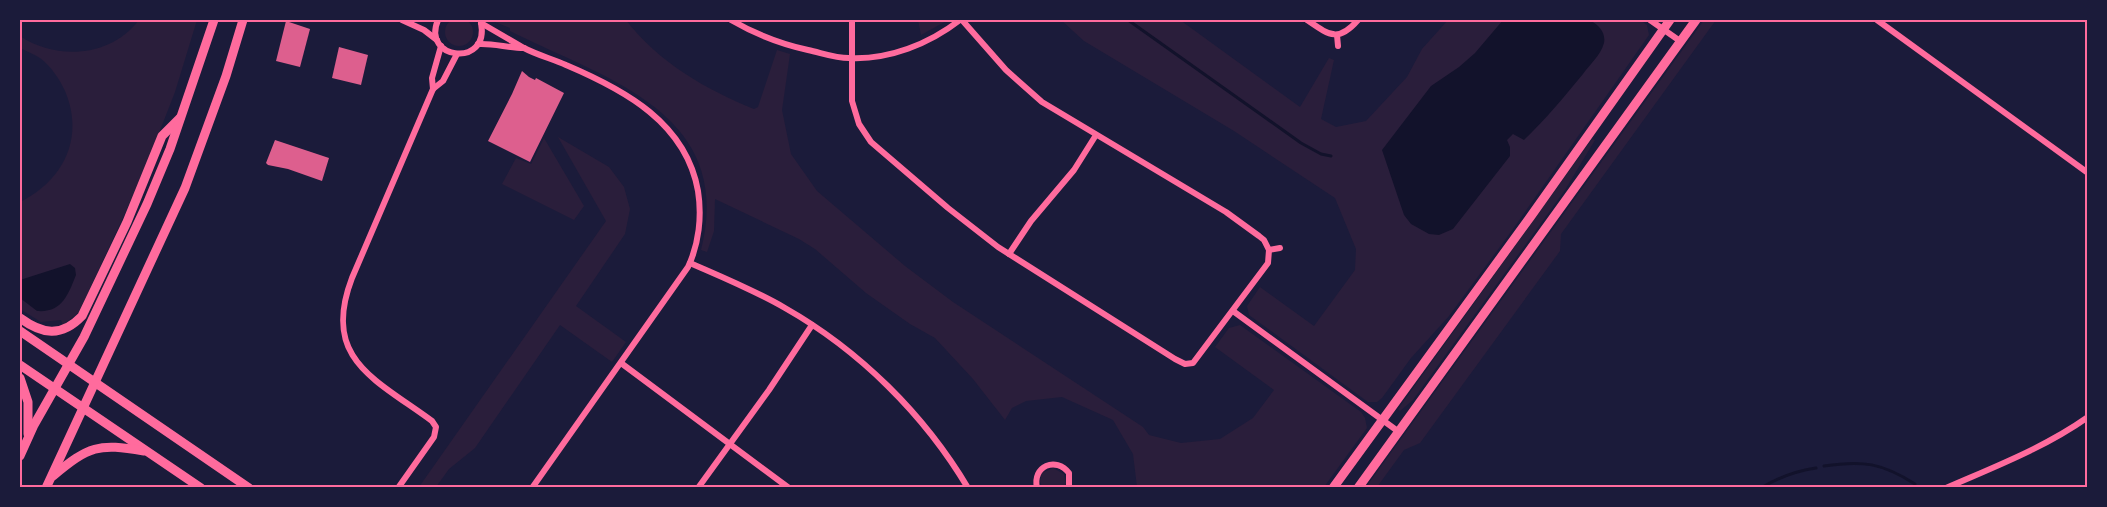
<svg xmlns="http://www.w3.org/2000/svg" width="2107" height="507" font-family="Barlow,sans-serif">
	<rect width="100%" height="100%" fill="#1b1b3a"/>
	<g fill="#2a1e3b">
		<circle cx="459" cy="32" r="14"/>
		<path d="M 139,20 L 197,20 L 175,92 L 141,179 L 79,312 L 63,325 L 61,320 L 41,322 L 20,309 L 20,202 C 63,181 85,138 65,91 C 60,80 51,66 40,58 C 34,54 26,51 20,48 L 20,36 C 57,61 111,57 139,20 Z"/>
		<path d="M 490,20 L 626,20 C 658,62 705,89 754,109 L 758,107 L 777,50 L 790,54 L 782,110 L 791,154 L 817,191 L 905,266 L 953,302 L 1143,427 L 1149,435 L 1181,443 L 1220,439 L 1253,418 L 1274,390 L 1215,347 L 1229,328 L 1240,325 L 1361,412 L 1365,418 L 1367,428 L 1324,487 L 1137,487 L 1133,454 L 1113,420 L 1062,397 L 1026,401 L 1012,408 L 1005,420 L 973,379 L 935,338 L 910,324 L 866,293 L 815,249 L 799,239 L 715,199 L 714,231 L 707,252 L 701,250 C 736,112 605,79 510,31 L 510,28 Z"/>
		<polygon points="918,20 948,20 921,35"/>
		<polygon points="1061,20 1180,20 1300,107 1329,58 1334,60 1321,119 1336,127 1366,121 1407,77 1422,49 1448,20 1640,20 1647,25 1649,35 1513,229 1449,316 1411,358 1382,398 1377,402 1368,402 1249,315 1247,306 1260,287 1314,326 1355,270 1356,249 1335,198 1234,131 1084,41"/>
		<polygon points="1704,20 1716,20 1561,234 1560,251 1420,443 1404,450 1377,487 1366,487"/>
		<polygon points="558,137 609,167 624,187 630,209 625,234 576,306 626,342 612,362 560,325 475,448 449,469 436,487 419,487 606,221"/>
		<polygon points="544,138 584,206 574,220 502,184 516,158 531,164"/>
		<polygon points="1592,139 1595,140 1565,190 1413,400 1400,411 1398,409"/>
		<polygon points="1053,468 1064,474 1066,483 1064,487 1042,487 1040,481 1042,473"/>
	</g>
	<g fill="#12122b">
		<path d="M 1503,20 L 1591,21 C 1599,25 1606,33 1604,43 C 1601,55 1590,64 1583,74 C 1564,97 1546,119 1524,140 L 1513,134 L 1507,140 L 1510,147 L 1510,156 L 1453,229 L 1439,235 L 1429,234 L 1411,224 L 1404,215 L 1382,150 L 1431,86 L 1459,67 L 1475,53 Z"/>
		<path d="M 70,264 L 75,268 L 76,275 C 68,295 62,313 37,311 L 20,298 L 20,280 Z"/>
	</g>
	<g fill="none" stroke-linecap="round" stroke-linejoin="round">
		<g stroke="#12122b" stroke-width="3">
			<polyline points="1128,20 1301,143 1321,154 1331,156"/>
			<path d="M 1824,466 C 1863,460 1882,463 1915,484"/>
			<path d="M 1761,488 C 1779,477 1796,471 1816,468"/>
		</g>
	</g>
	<g fill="#dd5f8e">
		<polygon points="286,21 310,29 300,67 276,61"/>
		<polygon points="339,47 368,55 361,85 332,78"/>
		<polygon points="522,71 529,77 535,80 536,78 564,93 530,162 488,141 512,94"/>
		<polygon points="275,140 329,158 322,181 288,169 268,165 266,163"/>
	</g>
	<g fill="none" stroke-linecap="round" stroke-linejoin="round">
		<g stroke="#ff6b9d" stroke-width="6">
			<polyline points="402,20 424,30 437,40"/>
			<path d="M 438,20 C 421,60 490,68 481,23"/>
			<path d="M 731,20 C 755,34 781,44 808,50 C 822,53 835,58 849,58 C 889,60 929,44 960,20"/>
			<polyline points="852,20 852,101 859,124 871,142 948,208 998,247 1175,359 1185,364 1193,363 1268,263 1269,250 1264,240 1259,236 1226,212 1042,102 1006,70 962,20"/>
			<path d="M 1307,20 C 1329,35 1338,43 1358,20"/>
			<polyline points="1650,20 1680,41"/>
			<polyline points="1877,20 2088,173"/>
			<path d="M 481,23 C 495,31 510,40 524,48 C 537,55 553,59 566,65 C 625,90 686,123 698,191 C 702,216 699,244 688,267 L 532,488"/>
			<polyline points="1337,35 1338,46"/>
			<path d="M 478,44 C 494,43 508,48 524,48"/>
			<polyline points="433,89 432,78 441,46"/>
			<polyline points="1269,250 1280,248"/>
			<polyline points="1009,254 1031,221 1074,170 1096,135"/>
			<path d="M 690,263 C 722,277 754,290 785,308 C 859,350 924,414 968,488"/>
			<polyline points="1233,311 1399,432"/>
			<polyline points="621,363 789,488"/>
			<path d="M 398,488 L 434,437 L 436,427 L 432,421 C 375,379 321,359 352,278 L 433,89 L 443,81 L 457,54"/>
			<polyline points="698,488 769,390 812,325"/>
			<path d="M 1037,488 C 1032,466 1056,456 1069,473 L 1069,488"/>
			<path d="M 1946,488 C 1994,467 2044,448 2088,417"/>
		</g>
		<g stroke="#ff6b9d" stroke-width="9">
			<path d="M 20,318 C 42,334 61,338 82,316 L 127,222 L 162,136 L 180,118"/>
			<polyline points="20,331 249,488"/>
			<polyline points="20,365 201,488"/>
			<polyline points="20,378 28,402 28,434"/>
			<polyline points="20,456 34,425 84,337 147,204 170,149 214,20"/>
			<path d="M 53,476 C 89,446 98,443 144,451"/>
			<polyline points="46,488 185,188 226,76 243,20"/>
			<polyline points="1333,488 1531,216 1670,20"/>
			<polyline points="1358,488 1696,20"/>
		</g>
	</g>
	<rect width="2107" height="507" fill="none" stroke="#1b1b3a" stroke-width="42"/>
	<rect x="21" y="21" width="2065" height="465" fill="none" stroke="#ff6b9d" stroke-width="2"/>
</svg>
